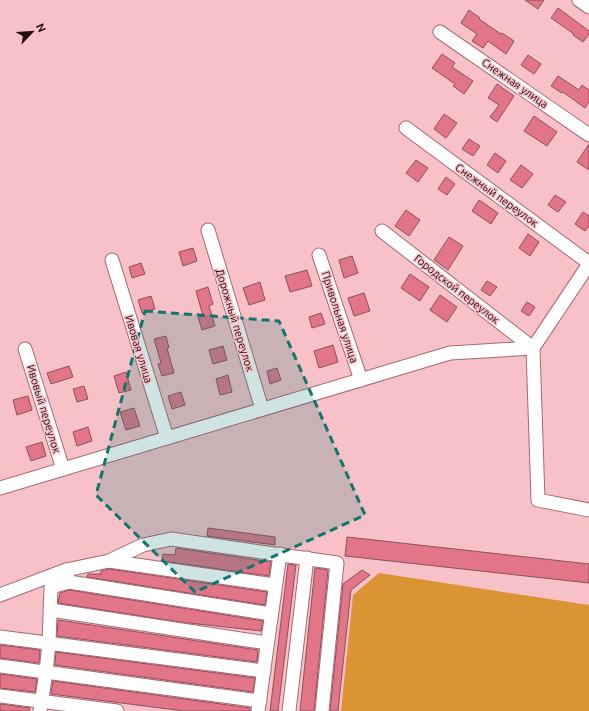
<svg xmlns="http://www.w3.org/2000/svg" width="589" height="711" font-family="Ubuntu,sans-serif">
	<rect width="100%" height="100%" fill="#f8c1c8"/>
	<polygon fill="#db9434" points="379,573 589,605 589,711 341,711 353,595"/>
	<g fill="#e37589" stroke="#8c515a">
		<polygon points="525,0 544,0 538,9"/>
		<polygon points="558,8 589,31 589,34 583,42 573,35 574,34 551,18"/>
		<polygon points="469,10 480,18 479,19 501,34 502,33 514,41 506,54 488,41 483,48 472,41 477,34 461,23"/>
		<polygon points="442,54 455,63 452,67 473,81 464,94 453,86 455,84 432,68"/>
		<polygon points="528,55 541,64 534,74 521,65"/>
		<polygon points="558,76 579,90 582,85 589,90 589,102 585,108 563,92 562,93 551,86"/>
		<polygon points="497,84 514,96 497,122 490,117 499,105 488,98"/>
		<polygon points="444,114 457,123 446,138 434,129"/>
		<polygon points="534,116 557,132 547,146 524,131"/>
		<polygon points="469,139 480,146 473,156 462,149"/>
		<polygon points="589,144 589,170 577,162"/>
		<polygon points="495,153 506,161 498,173 487,165"/>
		<polygon points="416,160 428,168 418,182 406,173"/>
		<polygon points="521,165 533,174 522,188 510,180"/>
		<polygon points="446,177 455,184 447,195 438,189"/>
		<polygon points="555,195 566,202 558,212 548,205"/>
		<polygon points="479,200 498,213 491,224 472,211"/>
		<polygon points="406,210 420,220 409,236 395,226"/>
		<polygon points="583,212 589,216 589,226 585,231 575,224"/>
		<polygon points="528,234 539,242 530,256 519,248"/>
		<polygon points="449,237 463,246 448,270 434,260"/>
		<polygon points="193,248 197,261 183,266 179,252"/>
		<polygon points="352,256 358,273 344,278 339,260"/>
		<polygon points="141,263 145,274 132,278 129,267"/>
		<polygon points="307,270 312,286 290,292 285,276"/>
		<polygon points="410,274 429,287 420,301 401,288"/>
		<polygon points="487,281 497,287 490,296 481,290"/>
		<polygon points="260,282 265,300 249,305 243,288"/>
		<polygon points="208,287 213,304 209,306 215,326 202,330 198,317 203,316 196,291"/>
		<polygon points="364,293 370,311 354,316 348,298"/>
		<polygon points="440,295 457,307 447,322 430,310"/>
		<polygon points="151,296 155,309 142,313 138,300"/>
		<polygon points="527,302 535,307 529,316 521,311"/>
		<polygon points="321,313 325,324 312,328 309,317"/>
		<polygon points="166,336 169,348 167,348 174,373 162,376 158,364 161,363 154,339"/>
		<polygon points="333,345 338,362 319,368 314,351"/>
		<polygon points="223,346 227,360 213,364 209,350"/>
		<polygon points="69,366 73,377 51,384 47,373"/>
		<polygon points="277,368 281,380 270,384 267,371"/>
		<polygon points="126,372 131,390 119,393 114,376"/>
		<polygon points="228,375 232,392 220,395 216,379"/>
		<polygon points="84,386 88,399 77,402 73,389"/>
		<polygon points="181,392 185,405 172,409 168,396"/>
		<polygon points="28,396 32,410 17,415 13,400"/>
		<polygon points="134,408 140,426 126,430 120,412"/>
		<polygon points="88,427 92,441 77,446 73,432"/>
		<polygon points="42,442 46,456 31,461 26,447"/>
		<polygon points="208,528 275,537 275,545 207,536"/>
		<polygon points="347,537 589,564 589,583 345,556"/>
		<polygon points="176,548 271,562 269,576 162,561 163,554 175,555"/>
		<polygon points="288,564 296,565 278,711 270,711"/>
		<polygon points="315,568 328,570 314,711 300,711"/>
		<polygon points="109,569 267,592 265,605 87,577 88,574 101,574 101,571"/>
		<polygon points="362,570 370,575 351,590 338,711 330,711 343,584"/>
		<polygon points="69,590 263,621 261,631 180,622 58,603 60,593"/>
		<polygon points="58,620 258,650 257,662 57,636"/>
		<polygon points="0,645 40,650 39,663 0,658"/>
		<polygon points="56,652 255,678 253,692 55,665"/>
		<polygon points="0,674 37,679 35,692 0,688"/>
		<polygon points="53,681 250,708 250,711 184,711 51,694"/>
		<polygon points="0,704 30,708 29,711 0,711"/>
	</g>
	<g fill="none" stroke-linecap="round" stroke-linejoin="round">
		<defs>
			<g id="minor">
				<polyline points="579,0 589,7"/>
				<polyline points="440,32 589,135"/>
				<polyline points="406,128 589,263"/>
				<polyline points="208,230 262,409"/>
				<polyline points="382,231 533,348"/>
				<polyline points="319,255 361,380"/>
				<polyline points="112,260 167,438"/>
				<polyline points="533,348 538,500 589,510"/>
				<polyline points="533,348 589,264"/>
				<polyline points="25,349 63,469"/>
				<polyline points="0,488 450,353 533,348"/>
				<polyline points="109,561 275,585"/>
				<polyline points="66,570 69,582 271,614"/>
				<polyline points="0,595 66,570 109,561 143,545 171,539 337,563 322,711"/>
				<polyline points="51,610 267,643"/>
				<polyline points="0,637 264,671"/>
				<polyline points="0,666 260,701"/>
				<polyline points="0,696 117,711"/>
				<polyline points="40,711 46,672 49,643 51,587 69,582"/>
				<polyline points="258,711 280,554"/>
				<polyline points="289,711 307,558"/>
			</g>
		</defs>
		<use href="#minor" stroke="#a66972" stroke-width="15"/>
		<use href="#minor" stroke="#fff" stroke-width="13"/>
	</g>
	<path fill="#0f766e" fill-opacity="0.2" stroke="#0f766e" stroke-width="3" stroke-dasharray="8 5" stroke-linejoin="round" d="M 145,311 L 279,321 L 365,515 L 195,592 L 96,495 Z"/>
	<g text-anchor="middle" stroke-width="3" stroke-linejoin="round" paint-order="stroke">
		<g font-size="11" fill="#250e12" stroke="#f8c1c8">
			<text transform="translate(515 83) rotate(35)" y="4">Снежная улица</text>
			<text transform="translate(497 195) rotate(36)" y="4">Снежный переулок</text>
			<text transform="translate(457 289) rotate(38)" y="4">Городской переулок</text>
			<text transform="translate(340 317) rotate(72)" y="4">Привольная улица</text>
			<text transform="translate(235 320) rotate(73)" y="4">Дорожный переулок</text>
			<text transform="translate(139 349) rotate(73)" y="4">Ивовая улица</text>
			<text transform="translate(44 409) rotate(73)" y="4">Ивовый переулок</text>
		</g>
	</g>
	<g transform="translate(32 32) rotate(65)" stroke="#f8c1c8" stroke-width="3" paint-order="stroke">
	<path d="M0-3L7 15L0 10L-7 15Z" fill="#250e12"/>
	<text y="-6" font-size="11" font-weight="bold" text-anchor="middle" fill="#250e12">N</text>
	</g>
</svg>
